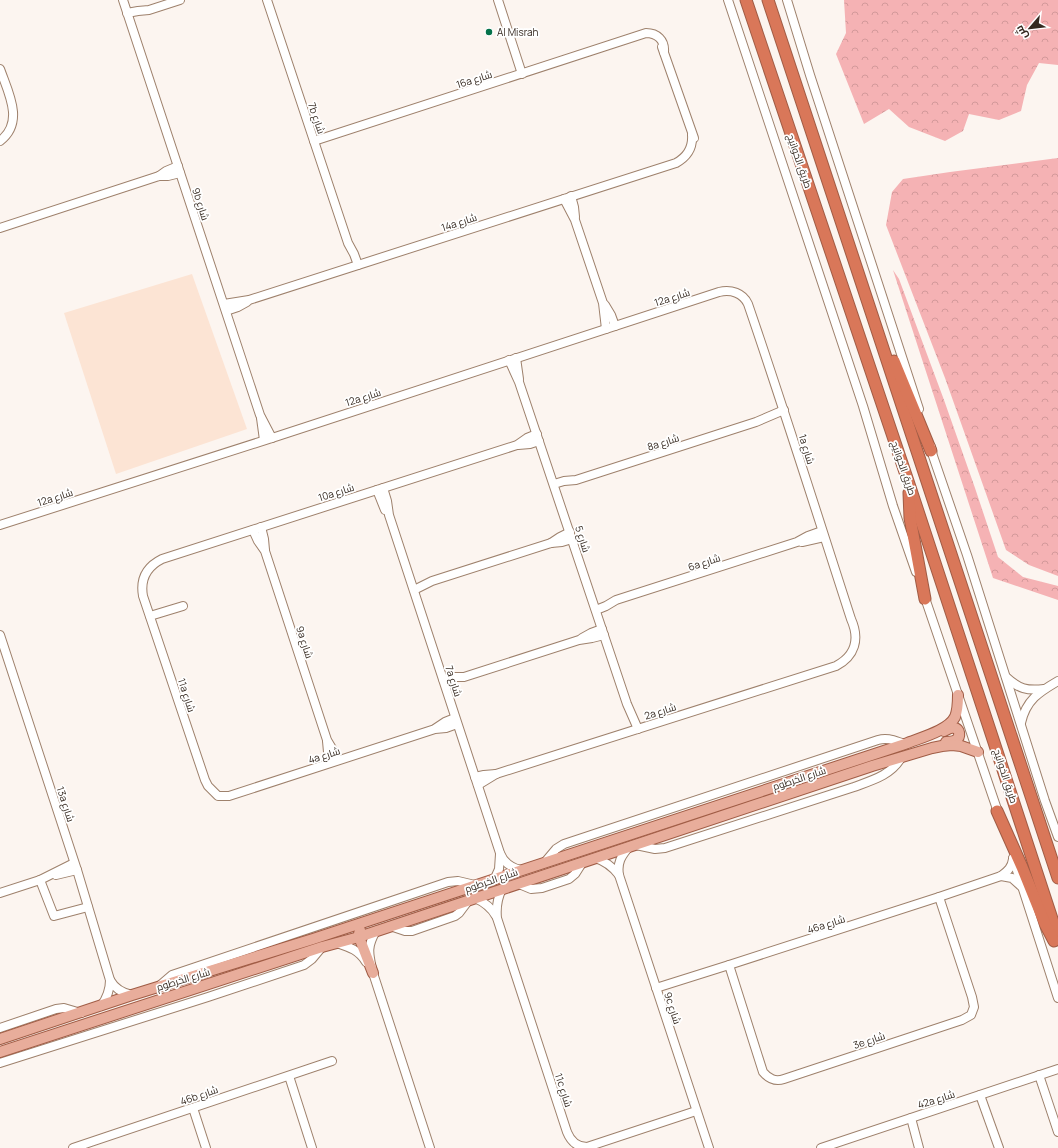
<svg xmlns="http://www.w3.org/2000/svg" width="1058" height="1148" font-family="Manrope,Cairo,sans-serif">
	<defs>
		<pattern id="forest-crowns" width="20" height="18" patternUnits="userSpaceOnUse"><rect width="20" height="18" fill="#f5b2b4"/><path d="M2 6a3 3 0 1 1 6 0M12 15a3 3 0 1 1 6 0" fill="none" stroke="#d3999a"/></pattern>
	</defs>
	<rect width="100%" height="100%" fill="#fcf5f0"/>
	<polygon fill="#fce4d4" points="192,274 247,429 116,474 64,313"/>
	<g fill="url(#forest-crowns)">
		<polygon points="844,0 1058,0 1058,65 1039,63 1027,85 1021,111 999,120 969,114 963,131 945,141 909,127 889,109 864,124 836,54 846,33"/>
		<polygon points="1058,158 1058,576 1029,565 1006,550 945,378 886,225 892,192 903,179 950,172"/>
		<polygon points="893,270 899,279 944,400 975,488 998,557 1023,577 1058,586 1058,600 993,578"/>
	</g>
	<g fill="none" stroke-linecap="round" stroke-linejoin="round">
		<defs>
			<g id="minor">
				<polyline points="123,0 260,415 272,438"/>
				<polyline points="267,0 348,243 354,254 358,265"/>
				<polyline points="498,0 522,74"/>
				<polyline points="728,0 863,406 893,506 916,572"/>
				<polyline points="787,0 810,75 919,409"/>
				<polyline points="127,13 138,11 149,10 180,0"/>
				<polyline points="662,47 694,138"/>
				<path d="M 0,69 C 8,92 25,122 0,141"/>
				<path d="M 314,141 L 646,33 C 657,33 665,40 664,52"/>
				<polyline points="159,176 166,171 178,166"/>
				<polyline points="571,196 574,207 575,217"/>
				<polyline points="564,199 575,220 603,303 606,329"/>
				<polyline points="0,228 159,176 168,176 180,173"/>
				<path d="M 224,304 L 249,300 L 676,163 C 687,157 693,148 692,135"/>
				<polyline points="605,305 611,315 615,326"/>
				<polyline points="226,311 238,307 247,302"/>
				<polyline points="516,358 519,379"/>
				<polyline points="509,360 519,382 627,704 638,729"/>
				<polyline points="261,418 264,440"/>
				<polyline points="518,445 530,444 539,441"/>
				<polyline points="931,447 933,456 967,555 1045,801 1058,837"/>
				<polyline points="554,484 564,481 576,480 756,422 784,410"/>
				<path d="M 383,488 L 387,501 L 389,515 L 500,853 C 504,863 511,868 521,870"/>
				<polyline points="377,490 385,510"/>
				<path d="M 0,525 L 272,438 L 719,292 C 731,289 743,293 748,304 C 784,409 817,514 851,619 C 860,639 855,656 836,666 L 496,774 L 478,785"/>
				<polyline points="261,527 264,539 265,550"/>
				<polyline points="253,530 258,541 265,551 327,740 333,750 338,760"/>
				<polyline points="802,542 824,537"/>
				<polyline points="551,543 560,537 570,532"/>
				<polyline points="414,590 432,581 551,543 562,542 572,539"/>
				<polyline points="924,595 999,815"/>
				<polyline points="596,610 606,606 616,600 797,542 808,536 822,531"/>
				<polyline points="150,616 183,606"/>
				<path d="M 0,635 L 77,870 L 110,980 C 110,990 107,998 101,1006"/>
				<polyline points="582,638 591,633 602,629"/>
				<path d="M 1006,677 C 1019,689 1027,691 1044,689"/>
				<polyline points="443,679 453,677 464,677 579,640 592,638 604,635"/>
				<path d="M 1021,723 C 1026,700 1039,692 1058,681"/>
				<path d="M 457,724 L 446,728 L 435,729 L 229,796 L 218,796 L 208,786 L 205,780 L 143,596 C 140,579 146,567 162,559 L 517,445 L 527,438 L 537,434"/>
				<polyline points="436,728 445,722 455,718"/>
				<polyline points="327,741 329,763"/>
				<polyline points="475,777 484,775 496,774"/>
				<path d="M 636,845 L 655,849 L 665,848 L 854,787 C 873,780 891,775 901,758"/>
				<path d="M 629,847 C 621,856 617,863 619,875 L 709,1148"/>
				<path d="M 595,858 C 605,861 612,866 619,875"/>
				<polyline points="1013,858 1058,998"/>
				<path d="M 545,862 L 556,849 L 564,844 L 878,740 C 888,737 895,741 905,744"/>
				<polyline points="56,875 77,870"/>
				<polyline points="1001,876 1012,878 1022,887"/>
				<polyline points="495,878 499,869 500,854"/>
				<polyline points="40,880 54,916 88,907"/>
				<polyline points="519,884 531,889 542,888 569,879 575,874 582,863"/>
				<path d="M 502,889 C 497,899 496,908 497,918 L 567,1132 C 571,1142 577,1147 587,1147 L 696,1111"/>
				<polyline points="0,893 40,880 74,863"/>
				<path d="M 475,898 C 484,902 491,907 496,916"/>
				<polyline points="390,926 405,931 412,931 455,916 459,913 468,901"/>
				<path d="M 376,931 C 366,948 369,954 373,973 L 430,1148"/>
				<path d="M 337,943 C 349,947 359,950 366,962"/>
				<path d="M 729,965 L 763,1072 C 769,1079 775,1082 784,1079 L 962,1020 L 971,1015 L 974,1007 L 972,997 L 939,897"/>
				<path d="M 110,980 C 115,989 122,993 132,995"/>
				<polyline points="158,987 172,975 448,882 458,881 475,885"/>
				<path d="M 656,988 L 729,965 L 939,897 L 1001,876 C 1008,871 1012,867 1013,859"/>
				<polyline points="0,1028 56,1009 64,1008 81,1013"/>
				<polyline points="0,1063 208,997 304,965 312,959 322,947"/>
				<polyline points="1039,1075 1058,1132"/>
				<polyline points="289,1076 312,1148"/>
				<polyline points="980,1095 999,1148"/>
				<polyline points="193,1108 206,1148"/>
				<polyline points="911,1118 919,1148"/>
				<polyline points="73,1148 332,1061"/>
				<polyline points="821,1148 1058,1069"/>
			</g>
			<g id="major">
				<path d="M 944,731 C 947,730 950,727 954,728 C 960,728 961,737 956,740 C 953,742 949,742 946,742"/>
				<polyline points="360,930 359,934 359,937 373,973"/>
				<path d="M 0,1039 L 132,995 L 313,939 L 905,744 C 919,738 948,731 955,717 C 958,710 958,702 958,695"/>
				<polyline points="0,1052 322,947 359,937 872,766 932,748 942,746 952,745 961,746 978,752"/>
			</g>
			<g id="highway">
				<polyline points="746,0 910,487 1058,937"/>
				<polyline points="768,0 1058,878"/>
				<polyline points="894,361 931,451"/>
				<polyline points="909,493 910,518 925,599"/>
				<polyline points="997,811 1022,867 1045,924 1054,941"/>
			</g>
		</defs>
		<use href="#minor" stroke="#9e816c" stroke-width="10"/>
		<use href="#major" stroke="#a05c45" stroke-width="12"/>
		<use href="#highway" stroke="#a05c45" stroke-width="13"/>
		<use href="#minor" stroke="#fff" stroke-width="8"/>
		<use href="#major" stroke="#e8ad9b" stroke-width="10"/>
		<use href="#highway" stroke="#d97759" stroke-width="11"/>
	</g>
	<circle fill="#04724a" stroke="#fff" stroke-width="1.5" cx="489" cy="32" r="4"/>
	<g text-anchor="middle" stroke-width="3.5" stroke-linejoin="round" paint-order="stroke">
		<g font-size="10" fill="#352920" stroke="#fff" text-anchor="start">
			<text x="497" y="36">Al Misrah</text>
		</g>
		<g font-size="10" fill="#352920" stroke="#fff">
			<text transform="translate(474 79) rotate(-18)" y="4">16a شارع</text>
			<text transform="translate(317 118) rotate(71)" y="4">7b شارع</text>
			<text transform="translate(800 161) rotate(71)" y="4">طريق الخوانيج</text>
			<text transform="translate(201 204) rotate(72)" y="4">9b شارع</text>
			<text transform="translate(459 222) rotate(-18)" y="4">14a شارع</text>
			<text transform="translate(672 297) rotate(-18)" y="4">12a شارع</text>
			<text transform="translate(363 397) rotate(-18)" y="4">12a شارع</text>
			<text transform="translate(663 442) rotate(-18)" y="4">8a شارع</text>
			<text transform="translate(807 449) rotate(73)" y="4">1a شارع</text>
			<text transform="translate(904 468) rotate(71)" y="4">طريق الخوانيج</text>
			<text transform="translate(336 492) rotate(-18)" y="4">10a شارع</text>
			<text transform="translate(55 497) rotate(-18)" y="4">12a شارع</text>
			<text transform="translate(583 539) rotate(72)" y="4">شارع 5</text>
			<text transform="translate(704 562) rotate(-18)" y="4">6a شارع</text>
			<text transform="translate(305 642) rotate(72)" y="4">9a شارع</text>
			<text transform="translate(454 681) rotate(72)" y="4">7a شارع</text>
			<text transform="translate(187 695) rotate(72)" y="4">11a شارع</text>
			<text transform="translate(660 711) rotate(-18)" y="4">2a شارع</text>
			<text transform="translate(324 755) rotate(-18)" y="4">4a شارع</text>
			<text transform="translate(1006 776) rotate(72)" y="4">طريق الخوانيج</text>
			<text transform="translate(799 778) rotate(-18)" y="4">شارع الخرطوم</text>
			<text transform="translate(66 804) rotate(72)" y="4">13a شارع</text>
			<text transform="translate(491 880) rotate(-19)" y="4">شارع الخرطوم</text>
			<text transform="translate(826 924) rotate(-18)" y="4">46a شارع</text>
			<text transform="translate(183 979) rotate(-17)" y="4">شارع الخرطوم</text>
			<text transform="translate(673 1008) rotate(72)" y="4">9c شارع</text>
			<text transform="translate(869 1040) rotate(-19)" y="4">3e شارع</text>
			<text transform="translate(564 1090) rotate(72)" y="4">11c شارع</text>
			<text transform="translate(199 1095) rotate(-19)" y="4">46b شارع</text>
			<text transform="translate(936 1099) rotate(-18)" y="4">42a شارع</text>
		</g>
	</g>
	<g transform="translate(1030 28) rotate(242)" stroke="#ffffff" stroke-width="3" paint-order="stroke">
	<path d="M0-3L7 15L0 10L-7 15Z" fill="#352920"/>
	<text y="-6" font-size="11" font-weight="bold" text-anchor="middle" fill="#352920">ش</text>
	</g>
</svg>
